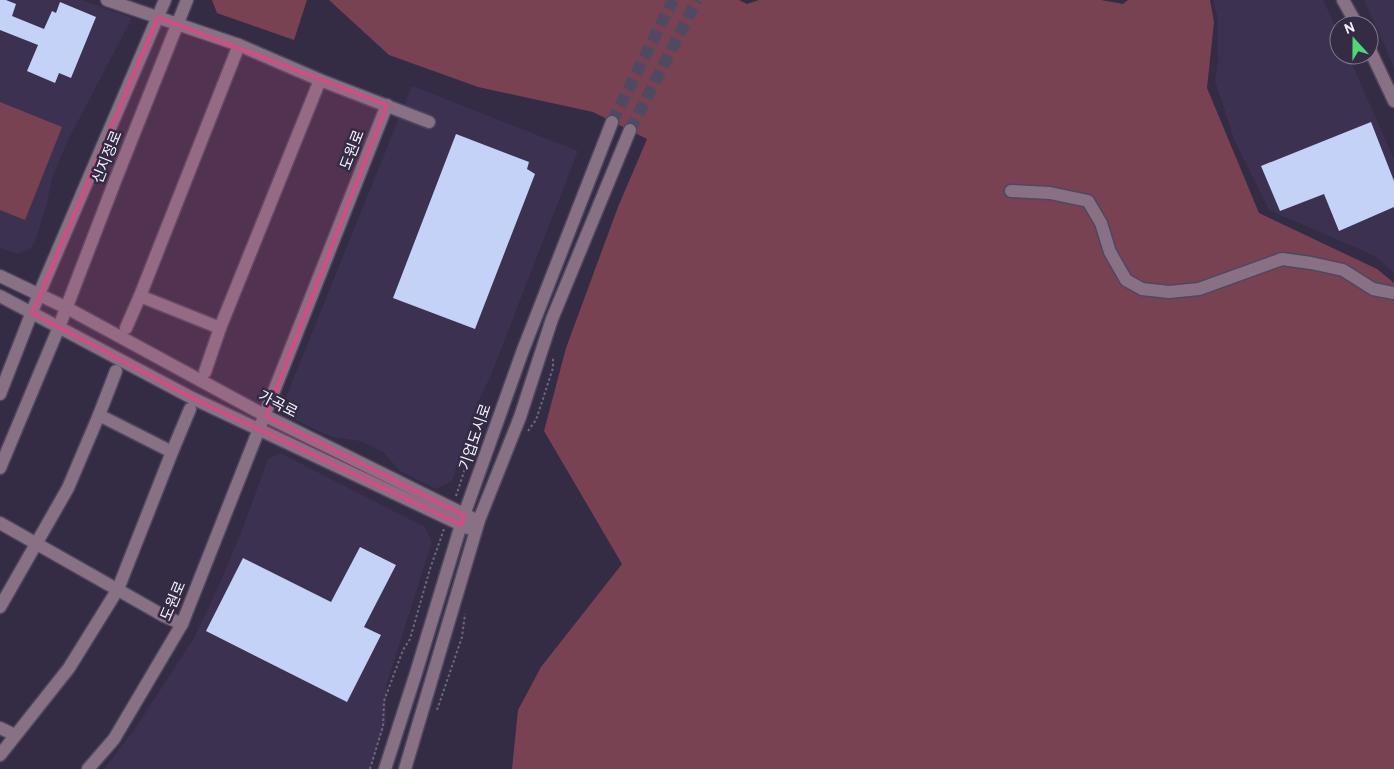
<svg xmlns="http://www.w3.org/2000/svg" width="1394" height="769" font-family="Overpass,'Noto Sans KR',sans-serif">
	<rect width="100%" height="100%" fill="#342b45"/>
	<g fill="#3d3151">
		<polygon points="0,0 82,0 132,18 67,142 52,178 47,203 35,242 30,249 18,254 0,248"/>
		<polygon points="1213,0 1323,0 1325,4 1339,35 1339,55 1348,55 1394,159 1394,273 1375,256 1269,210 1234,139 1215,81 1218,59 1218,19"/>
		<polygon points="1364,0 1394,0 1394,67"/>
		<polygon points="412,86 578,151 491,375 476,406 452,481 436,489 400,471 383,452 360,441 332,437 295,420 289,415 284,402"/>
		<polygon points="280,453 425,527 432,542 386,686 386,723 370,769 104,769 134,730 194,638 219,585 241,533 268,459"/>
	</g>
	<g fill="#784253">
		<polygon points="212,0 307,0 294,40 217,13"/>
		<polygon points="329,0 739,0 747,4 759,0 1101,0 1123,4 1128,0 1210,0 1214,22 1207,88 1259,213 1377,269 1394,283 1394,769 512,769 518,710 541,667 622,564 544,431 566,348 618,207 647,139 593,112 478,87 389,55"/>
		<polygon points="0,102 62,127 25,220 0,210"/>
	</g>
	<g fill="#c5d2f8">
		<polygon points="0,0 6,0 16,4 12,16 44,29 52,11 56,13 60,2 96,17 71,78 59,73 55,83 27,71 38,45 0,30"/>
		<polygon points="1371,122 1394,181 1394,207 1339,231 1324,194 1280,211 1261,166"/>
		<polygon points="456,134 529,162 527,169 535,174 475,329 393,298"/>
		<polygon points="360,547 396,565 364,627 381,635 347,702 206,631 243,558 331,602"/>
	</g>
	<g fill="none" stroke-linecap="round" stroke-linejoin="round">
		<g stroke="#514961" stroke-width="12" stroke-dasharray="12 6" stroke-linecap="butt">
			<polyline points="612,122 673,0"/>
			<polyline points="630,130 697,0"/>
		</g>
		<defs>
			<g id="minor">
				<polyline points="107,0 239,45 320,80 429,122"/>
				<polyline points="1343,0 1357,25"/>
				<polyline points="239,45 140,296 220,328 320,80"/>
				<polyline points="1369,48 1394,101"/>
				<polyline points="1011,191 1050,193 1088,201 1101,223 1110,252 1126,280 1142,289 1169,292 1199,289 1282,259 1311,263 1343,270 1373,289 1394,293"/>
				<polyline points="0,276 67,308 266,416 472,518"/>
				<polyline points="0,296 192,398 468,528"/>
				<polyline points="126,328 140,296"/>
				<polyline points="205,372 220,328"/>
				<polyline points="0,394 39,294 165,0"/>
				<polyline points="99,415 116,371"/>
				<polyline points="172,452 190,409"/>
				<polyline points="0,468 59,327 115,181 187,0"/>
				<polyline points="0,523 164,616 182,624"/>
				<polyline points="0,607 68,488 99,415 172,452 118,589 69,668 0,755"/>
				<polyline points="0,728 15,735"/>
				<polyline points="88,769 114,739 182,624 387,105"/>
				<polyline points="385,769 416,673 464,515 523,350 612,122"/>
				<polyline points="405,769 479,520 520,417 552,319 630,130"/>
			</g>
		</defs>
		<use href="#minor" stroke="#4f475f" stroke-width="15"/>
		<g stroke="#6f687d" stroke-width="2" stroke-dasharray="2.5 2.5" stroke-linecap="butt">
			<polyline points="528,431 536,420 553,368 553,357"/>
			<polyline points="456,496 480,423 490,403"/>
			<polyline points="437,710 462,637 465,614"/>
			<polyline points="370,769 383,726 384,701 403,650 410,639 430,569 444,529"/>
		</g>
		<use href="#minor" stroke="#887185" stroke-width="12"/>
	</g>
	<path fill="#cf4e84" fill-opacity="0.2" stroke="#cf4e84" stroke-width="4" stroke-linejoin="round" d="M 158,17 L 387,105 L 266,416 L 464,515 L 461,525 L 192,398 L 32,313 Z"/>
	<g text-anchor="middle" stroke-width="5" stroke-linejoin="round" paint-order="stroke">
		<g font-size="15" fill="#f6f2fd" stroke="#342b45">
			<text transform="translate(352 150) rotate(-69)" y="5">도원로</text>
			<text transform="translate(107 157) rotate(-68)" y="5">신지정로</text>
			<text transform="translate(278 404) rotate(27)" y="5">가곡로</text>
			<text transform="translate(475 437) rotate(-71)" y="5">기업도시로</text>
			<text transform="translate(173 601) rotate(-67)" y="5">도원로</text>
		</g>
	</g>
	<g transform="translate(1354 40) rotate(339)"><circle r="24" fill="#342b45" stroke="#827b8f"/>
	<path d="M0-4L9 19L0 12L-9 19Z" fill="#52d673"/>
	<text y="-8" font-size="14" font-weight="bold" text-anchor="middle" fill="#f6f2fd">N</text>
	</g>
</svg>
